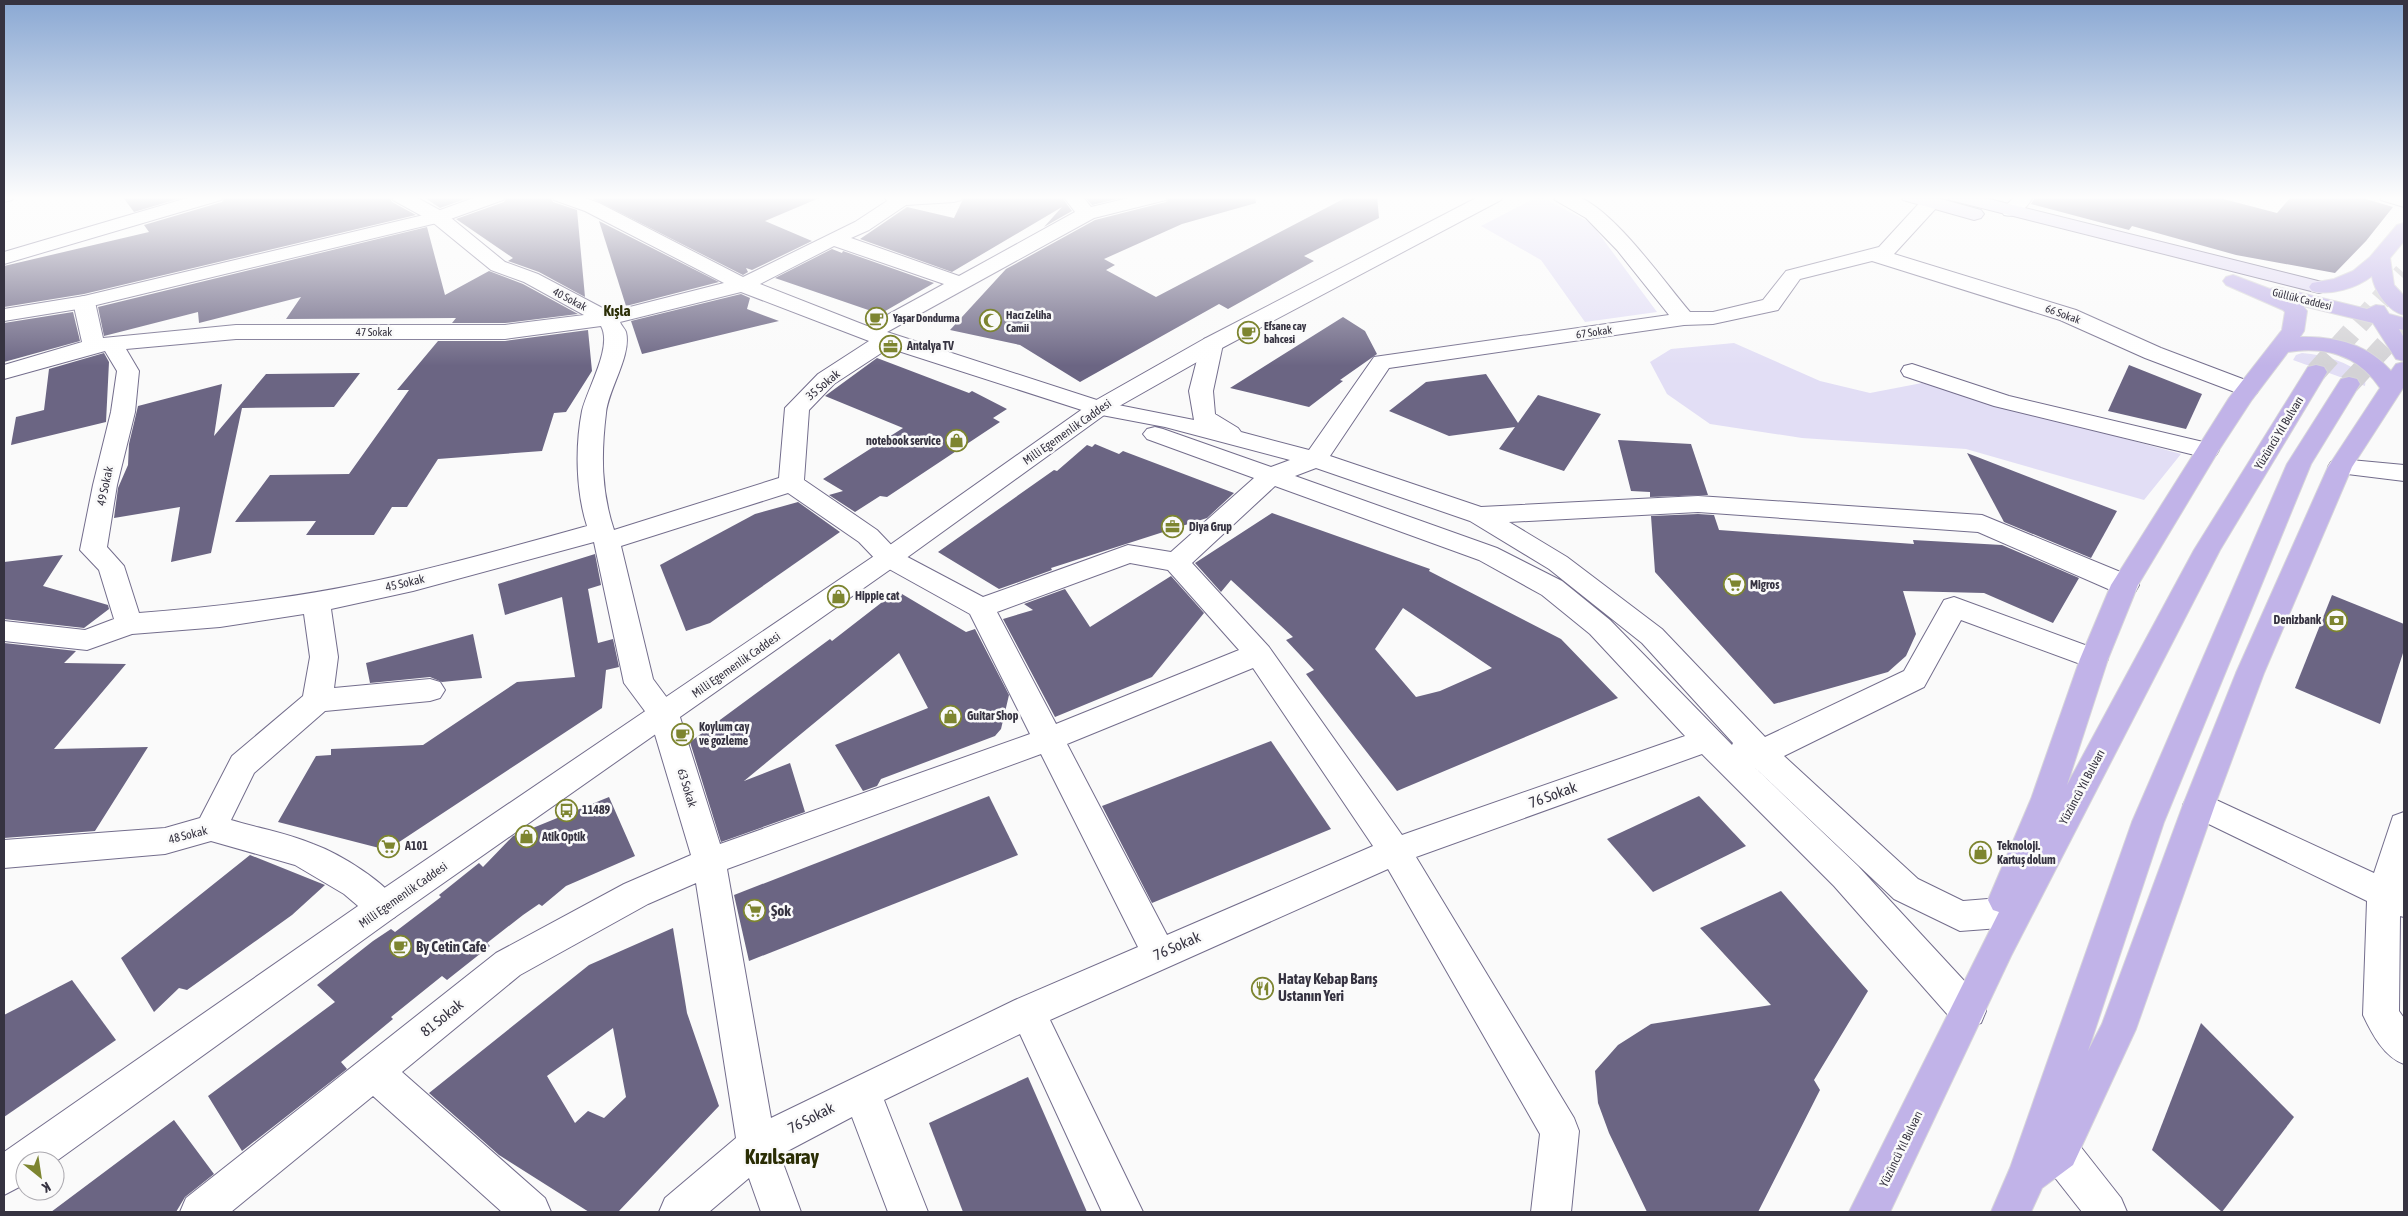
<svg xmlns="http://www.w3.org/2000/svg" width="2408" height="1216" font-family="'Asap Condensed',sans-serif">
	<rect width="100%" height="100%" fill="#fafafa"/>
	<g fill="#e2def5">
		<polygon points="1539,196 1591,223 1657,312 1585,322 1541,260 1481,226"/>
		<polygon points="1734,343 1820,381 1870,393 1922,383 2181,454 2144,500 1966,449 1802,438 1710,424 1667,394 1650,362 1671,349"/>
		<path d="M 2302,353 C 2327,355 2346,362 2366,376 L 2365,386 L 2293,360 L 2296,355 Z"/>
	</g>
	<g fill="#6b6583" fill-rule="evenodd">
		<polygon points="122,196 188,196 134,212"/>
		<polygon points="225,196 389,196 392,202 416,215 84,294 4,307 4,266 149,232 144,225 222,202"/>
		<polygon points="422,196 474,196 440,208"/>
		<polygon points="507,196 550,196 553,202 577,210 585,297 539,272 508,261 513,258 456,219 504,202"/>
		<polygon points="592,196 824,196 765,221 812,241 752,270 746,268 748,272 743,275 593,199"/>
		<polygon points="984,196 1061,196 1072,211 1044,227 1062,207 952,272 860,239 907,207 954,218 964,197"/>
		<polygon points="1084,196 1130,196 1092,205"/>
		<polygon points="1170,196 1255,196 1256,203 1182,224 1104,259 1115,265 1106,270 1156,297 1349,196 1377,196 1379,218 1304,256 1314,261 1228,309 1219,304 1080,382 1020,345 950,330 1006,269 1095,220 1166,202"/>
		<polygon points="2036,196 2212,196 2277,213 2292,196 2356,196 2393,207 2366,241 2335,273 2236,255 2132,226 2129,230 2031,204"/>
		<polygon points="599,221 719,282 626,306"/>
		<polygon points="427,227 445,295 489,271 523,284 578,314 505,323 452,323 456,318 286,319 301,297 199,323 198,312 104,336 98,307"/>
		<polygon points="832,249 842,253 843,251 934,283 880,314 775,278"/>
		<polygon points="741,294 750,298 747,309 779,321 642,354 631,321"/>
		<polygon points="73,312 80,341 4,362 4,323"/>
		<polygon points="1343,317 1365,331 1377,354 1340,380 1343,381 1309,407 1230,388"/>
		<polygon points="588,330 592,371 566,412 554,413 542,451 438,459 407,507 392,507 374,535 306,535 316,521 235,522 270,475 349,474 409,390 397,390 438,341 505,341"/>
		<polygon points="104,353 109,362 106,422 11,445 16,417 44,410 49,369"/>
		<polygon points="877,358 969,393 972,391 1007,409 993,418 1000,422 887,497 880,496 855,512 829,495 843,491 823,479 903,428 825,396"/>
		<polygon points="2129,365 2202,394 2186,429 2108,411"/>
		<polygon points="360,373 334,407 242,408 211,553 171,562 180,507 114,518 118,488 128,465 129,444 138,406 222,384 214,436 266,374"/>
		<polygon points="1486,374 1518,423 1538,395 1601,414 1564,471 1499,449 1515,427 1449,436 1389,411 1426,382"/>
		<polygon points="1618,440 1691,444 1708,495 1650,497 1650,492 1631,491"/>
		<polygon points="1095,444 1119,454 1123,451 1234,493 1207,518 1051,568 1052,570 999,589 938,552 1054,470 1057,471 1087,445 1092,447"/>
		<polygon points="1967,453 2117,511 2091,558 2004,522"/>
		<polygon points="798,502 840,532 710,623 686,631 660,565 755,514"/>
		<path d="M 1272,513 L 1430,569 L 1429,571 L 1561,639 L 1618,698 L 1397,791 L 1306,674 L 1314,670 L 1286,640 L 1293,637 L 1231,580 L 1221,592 L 1195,563 ZM 1403,608 L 1492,668 L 1440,691 L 1416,697 L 1375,649 Z"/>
		<polygon points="1698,514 1714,515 1719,530 1914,544 1913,540 2002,545 2079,578 2053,623 1984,593 1903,591 1916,634 1906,656 1888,672 1774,704 1655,572 1651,516"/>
		<polygon points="595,554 601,585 588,589 598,643 613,639 619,667 606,670 602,708 387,850 278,822 316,756 331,755 331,749 423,745 517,682 575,677 562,597 505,615 498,584"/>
		<polygon points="63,555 43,586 108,605 109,609 84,628 4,619 4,562"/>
		<polygon points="1171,576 1204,613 1152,677 1055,717 1003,619 1033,610 1024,604 1065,589 1090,627"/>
		<polygon points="902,594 966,632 975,629 1009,695 1001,729 995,736 881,779 877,786 863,791 835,745 928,708 899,653 744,781 790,763 805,812 721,842 690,742 830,639 832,641 890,596 896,600"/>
		<polygon points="2332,595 2404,624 2404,650 2380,724 2295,688"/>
		<polygon points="473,634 482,678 442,682 430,677 370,683 366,663"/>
		<polygon points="4,643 76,651 64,663 126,664 54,749 148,747 95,831 4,838"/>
		<polygon points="1271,741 1331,829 1152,903 1102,806"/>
		<polygon points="989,796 1018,855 749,961 734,895"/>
		<polygon points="1699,796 1746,846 1653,892 1607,839"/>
		<polygon points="609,797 635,856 566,886 542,906 539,904 523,915 487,943 490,946 447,980 442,976 391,1017 393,1019 341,1062 347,1069 242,1151 208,1096 335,1002 317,985 373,941 391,929 395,932 441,897 439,895 479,863 483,867 513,836"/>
		<polygon points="250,855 325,885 292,915 187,990 179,988 154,1012 121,958"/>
		<polygon points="1781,891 1868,991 1814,1080 1820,1090 1758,1212 1647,1212 1609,1133 1598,1103 1595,1071 1618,1045 1651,1024 1771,1005 1700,928"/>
		<path d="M 673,928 L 687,1013 L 719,1106 L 618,1212 L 589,1212 L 499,1155 L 429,1093 L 589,965 ZM 613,1028 L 626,1097 L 604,1118 L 588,1111 L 575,1123 L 547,1076 Z"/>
		<polygon points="72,980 116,1040 4,1117 4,1015"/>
		<polygon points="2201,1023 2294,1117 2222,1212 2152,1150"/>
		<polygon points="1028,1077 1087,1212 963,1212 929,1123"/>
		<polygon points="174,1120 214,1174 185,1197 176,1212 51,1212"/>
	</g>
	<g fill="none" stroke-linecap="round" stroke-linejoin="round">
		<g stroke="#d3d2d5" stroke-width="21" stroke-dasharray="21 11" stroke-linecap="butt">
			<polyline points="2316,372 2404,273"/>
			<polyline points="2349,384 2404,325"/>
		</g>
		<defs>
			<g id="minor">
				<polygon points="4,196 14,196 12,200 4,202"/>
				<polygon points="194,196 223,196 221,200 4,264 4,252"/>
				<path d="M 391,196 L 414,196 L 445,213 L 505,262 L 538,274 L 610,312 L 724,283 L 585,211 L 554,200 L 552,196 L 579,196 L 599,203 L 743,277 L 855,222 L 887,201 L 884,196 L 963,196 L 961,200 L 954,202 L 906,205 L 869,230 L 851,238 L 959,276 L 1075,212 L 1063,196 L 1082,196 L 1091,207 L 1137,196 L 1168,196 L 1166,200 L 1094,218 L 887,332 L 1103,402 L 1194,420 L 1189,391 L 1201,344 L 1204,339 L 1212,337 L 1220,339 L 1223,344 L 1213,391 L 1215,414 L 1238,428 L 1241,432 L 1309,450 L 1374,357 L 1669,315 L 1617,250 L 1586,218 L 1555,200 L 1553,196 C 1560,196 1569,194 1576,196 C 1613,208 1664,282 1690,312 L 1713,312 L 1763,300 L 1786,271 L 1879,247 L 1924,198 L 1938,198 L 1941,202 L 1938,206 L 1894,254 L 2076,310 L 2161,348 L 2256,384 L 2259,389 L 2256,394 L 2248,396 L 2240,394 L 2145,358 L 2060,320 L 1872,261 L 1800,279 L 1778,310 L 1713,324 L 1684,325 L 1389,368 L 1330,456 L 1481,507 L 1698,496 L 1982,515 L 2135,578 L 2139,585 L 2135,592 L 2125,594 L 2115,592 L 1978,532 L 1698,512 L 1509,522 L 1567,557 L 1662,629 L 1765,737 L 1904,671 L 1944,600 L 1954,597 L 2104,652 L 2108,659 L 2104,666 L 2094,669 L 1961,620 L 1924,687 L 1784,756 L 1918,879 L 1963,901 L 2000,898 L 2012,903 L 2017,913 L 2012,923 L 2000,928 L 1960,931 L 1894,899 L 1749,762 L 1858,866 L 1981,999 L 1986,1011 L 1981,1023 L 1968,1027 L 1955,1023 L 1834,886 L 1702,754 L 1416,857 L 1574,1118 L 1579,1131 L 1571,1212 L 1531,1212 L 1540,1134 L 1388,869 L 1050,1020 L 1143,1212 L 1102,1212 L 1020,1034 L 884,1100 L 928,1212 L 888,1212 L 852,1117 L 780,1155 L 801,1212 L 761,1212 L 749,1178 L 709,1212 L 659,1212 L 665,1198 L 736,1138 L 696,883 L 648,904 L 520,975 L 402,1072 L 545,1198 L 551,1212 L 502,1212 L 373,1096 L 231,1212 L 180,1212 L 186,1198 L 496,953 L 624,884 L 691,855 L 650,718 L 624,683 L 594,542 L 413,591 L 331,609 L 338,657 L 334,688 L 430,679 L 440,682 L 445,690 L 440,698 L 430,701 L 325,711 L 254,773 L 231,820 C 258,828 287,833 313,844 C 338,853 389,883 400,907 L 395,917 L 383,922 L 371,917 L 344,894 L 295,865 L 211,841 L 165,854 L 4,868 L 4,840 L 165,828 L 200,818 L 232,756 L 303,696 L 310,657 L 304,614 L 220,627 L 132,634 L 87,650 L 4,641 L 4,621 L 85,630 L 114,619 L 99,570 L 80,550 L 93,485 L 111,412 L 117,371 L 105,351 L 4,379 L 4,365 L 82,342 L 73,302 L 77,298 L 84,296 L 91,298 L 95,302 L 103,338 L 236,325 L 505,325 L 584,315 L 524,282 L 491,270 L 431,221 L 393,200 ZM 834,246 L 944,284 L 867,326 L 760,284 ZM 741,292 L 869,341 L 818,374 L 785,408 L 779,478 L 614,530 C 601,491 601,454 606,413 C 608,390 632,355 626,332 C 625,329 621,325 620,322 ZM 601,326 C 613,347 587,389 582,411 C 575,447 576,492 587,526 C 530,542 472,558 414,572 C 324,594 232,606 139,613 L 124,566 L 107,547 L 117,485 L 135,412 L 139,371 L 126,349 L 236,339 L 505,339 ZM 889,348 L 1091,413 L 1165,427 L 1290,460 L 1271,467 L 1163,429 L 1155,427 L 1147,429 L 1143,434 L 1147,439 L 1254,478 L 1171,552 L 1128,545 L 983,597 L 898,552 L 877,530 L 804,480 L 809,410 L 834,384 ZM 1316,468 L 1470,521 L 1549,569 L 1642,643 L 1733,743 L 1732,745 L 1610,620 L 1562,581 L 1497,548 L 1295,476 ZM 1275,486 L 1479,560 L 1542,595 L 1590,634 L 1685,736 L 1402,835 L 1269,647 L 1192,563 ZM 788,493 L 859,542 L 880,564 L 970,614 L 1030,734 L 720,844 L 679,714 L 653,679 L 621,546 ZM 1130,563 L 1168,570 L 1239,650 L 1056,724 L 997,612 ZM 1253,668 L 1373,846 L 1167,935 L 1067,744 ZM 1041,754 L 1138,947 L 1015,1000 L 771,1118 L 727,869 Z"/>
				<path d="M 2015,196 L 2034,196 C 2027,207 2018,219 2004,215 L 2001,211 Z"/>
				<polygon points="2379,196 2404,196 2404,207 2381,200"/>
				<polygon points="1912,364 2009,396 2216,445 2219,450 2216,455 2207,458 1994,406 1904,376 1901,371 1904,366"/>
				<polygon points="2340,459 2404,465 2404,481 2331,472 2328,467 2331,462"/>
				<path d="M 2199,792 L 2374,873 L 2393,816 L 2404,812 L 2404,917 L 2400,916 L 2399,1011 L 2404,1018 L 2404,1064 C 2384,1057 2372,1034 2363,1015 L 2367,901 L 2188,814 L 2183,805 L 2188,796 Z"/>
				<polygon points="2059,1132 2073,1137 2121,1198 2127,1212 2082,1212 2045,1165 2040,1151 2045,1137"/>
			</g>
			<g id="tertiary">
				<polygon points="479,196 505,196 503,200 445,221 84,308 4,321 4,309 84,296 432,213"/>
				<polygon points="1480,196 1503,196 1501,200 1220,349 1107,413 898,564 395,917 55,1162 25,1161 25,1184 4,1195 4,1152 371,897 880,552 1091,403 1204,339"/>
			</g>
			<g id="secondary">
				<polygon points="1901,196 1930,196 1981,210 1984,214 1981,218 1974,220 1903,200"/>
				<polygon points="1948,196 1977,196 2326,283 2329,287 2326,291 2319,293 1950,200"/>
			</g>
			<g id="primary">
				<path d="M 2404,223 L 2404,241 L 2390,258 L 2394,285 L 2404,296 L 2404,315 C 2389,312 2374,291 2372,276 C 2357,288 2331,296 2312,291 L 2309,287 L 2312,283 L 2334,279 L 2353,271 L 2370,257 L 2397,225 Z"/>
				<path d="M 2233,275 L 2270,289 L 2277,287 L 2367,309 L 2376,305 L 2384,306 L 2389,314 L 2404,318 L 2404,330 L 2399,329 L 2404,338 L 2404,361 L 2396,359 L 2373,323 L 2303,306 L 2307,311 L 2304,331 L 2300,337 C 2334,336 2368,344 2391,371 L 2396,364 L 2404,362 L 2403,388 L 2352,467 L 2264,673 L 2215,805 L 2136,1029 L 2073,1165 L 2042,1188 L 2031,1212 L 1991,1212 L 2010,1168 L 2132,822 L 2287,464 L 2341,379 L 2349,377 L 2357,379 L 2360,384 L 2311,464 L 2164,822 L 2088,1051 L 2102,1024 L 2183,805 L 2236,673 L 2328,467 L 2380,388 C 2358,355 2326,346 2288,352 L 2251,401 L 2219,450 L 2138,585 L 2108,659 L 2067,785 L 2194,550 L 2308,367 L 2316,365 L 2324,367 L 2327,372 L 2220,550 L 2011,956 L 1890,1212 L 1849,1212 L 1999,912 L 1993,910 L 1988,900 L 2031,799 L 2080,659 L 2111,585 L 2229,398 L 2282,330 L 2285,312 L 2283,310 L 2226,285 L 2223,281 L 2226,277 Z"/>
			</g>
		</defs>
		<use href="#minor" stroke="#736d8c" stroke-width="2"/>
		<use href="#tertiary" stroke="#736d8c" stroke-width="2"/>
		<use href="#secondary" stroke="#736d8c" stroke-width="2"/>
		<use href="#primary" stroke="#d7d6d9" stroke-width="2"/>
		<use href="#minor" fill="#fff" fill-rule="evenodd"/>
		<use href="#tertiary" fill="#fff" fill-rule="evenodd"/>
		<use href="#secondary" fill="#e0d9f3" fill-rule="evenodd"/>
		<use href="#primary" fill="#c1b3e8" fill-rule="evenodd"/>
	</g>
	<linearGradient id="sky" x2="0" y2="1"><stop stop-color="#8aa8d3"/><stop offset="0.54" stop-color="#fdfdfd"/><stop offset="1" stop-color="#fdfdfd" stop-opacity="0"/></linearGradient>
	<rect width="2408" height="366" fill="url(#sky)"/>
	<defs>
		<symbol id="cafe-ring" viewBox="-11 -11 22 22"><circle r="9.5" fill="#fafafa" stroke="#7d8530" stroke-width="1.5"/><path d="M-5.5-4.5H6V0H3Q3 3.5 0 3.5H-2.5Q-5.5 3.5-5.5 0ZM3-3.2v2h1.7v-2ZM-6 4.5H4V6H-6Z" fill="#7d8530"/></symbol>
		<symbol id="mosque-ring" viewBox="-11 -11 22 22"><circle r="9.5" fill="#fafafa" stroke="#7d8530" stroke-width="1.5"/><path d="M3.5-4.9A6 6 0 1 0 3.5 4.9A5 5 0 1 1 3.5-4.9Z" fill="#7d8530"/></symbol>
		<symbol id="office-ring" viewBox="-11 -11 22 22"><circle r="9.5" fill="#fafafa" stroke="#7d8530" stroke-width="1.5"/><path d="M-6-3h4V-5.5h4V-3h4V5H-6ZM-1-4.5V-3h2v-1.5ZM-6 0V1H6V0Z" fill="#7d8530"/></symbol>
		<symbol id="shop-ring" viewBox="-11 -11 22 22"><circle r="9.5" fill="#fafafa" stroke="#7d8530" stroke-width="1.5"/><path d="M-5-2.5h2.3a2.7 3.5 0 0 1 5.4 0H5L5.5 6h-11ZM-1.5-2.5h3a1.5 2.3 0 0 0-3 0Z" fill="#7d8530"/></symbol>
		<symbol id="supermarket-ring" viewBox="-11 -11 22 22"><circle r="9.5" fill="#fafafa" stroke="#7d8530" stroke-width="1.5"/><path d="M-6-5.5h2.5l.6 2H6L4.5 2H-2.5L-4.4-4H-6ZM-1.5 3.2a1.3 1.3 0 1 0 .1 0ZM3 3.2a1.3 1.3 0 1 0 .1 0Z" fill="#7d8530"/></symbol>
		<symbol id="bank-ring" viewBox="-11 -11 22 22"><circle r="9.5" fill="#fafafa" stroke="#7d8530" stroke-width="1.5"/><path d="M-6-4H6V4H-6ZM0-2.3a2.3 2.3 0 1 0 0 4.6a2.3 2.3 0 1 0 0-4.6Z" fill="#7d8530"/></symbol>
		<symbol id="bus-ring" viewBox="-11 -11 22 22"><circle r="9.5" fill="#fafafa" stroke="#7d8530" stroke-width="1.5"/><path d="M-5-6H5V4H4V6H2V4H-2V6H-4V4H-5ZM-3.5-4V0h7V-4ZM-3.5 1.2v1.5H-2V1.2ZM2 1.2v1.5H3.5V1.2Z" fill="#7d8530"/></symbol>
		<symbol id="restaurant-ring" viewBox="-11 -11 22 22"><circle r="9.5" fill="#fafafa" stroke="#7d8530" stroke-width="1.5"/><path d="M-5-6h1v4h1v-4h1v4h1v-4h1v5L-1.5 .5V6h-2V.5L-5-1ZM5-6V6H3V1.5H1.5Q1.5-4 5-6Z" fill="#7d8530"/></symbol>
	</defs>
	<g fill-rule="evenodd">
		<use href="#cafe-ring" x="864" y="306" width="25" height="25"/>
		<use href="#mosque-ring" x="978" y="308" width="25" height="25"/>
		<use href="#cafe-ring" x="1236" y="320" width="25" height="25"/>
		<use href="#office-ring" x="878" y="334" width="25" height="25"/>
		<use href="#shop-ring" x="944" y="428" width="25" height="25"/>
		<use href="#office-ring" x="1160" y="514" width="25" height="25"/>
		<use href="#supermarket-ring" x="1722" y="572" width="25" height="25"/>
		<use href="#shop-ring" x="826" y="584" width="25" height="25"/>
		<use href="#bank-ring" x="2324" y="608" width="25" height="25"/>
		<use href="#shop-ring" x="938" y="704" width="25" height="25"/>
		<use href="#cafe-ring" x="670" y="722" width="25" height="25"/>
		<use href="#bus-ring" x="554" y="798" width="25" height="25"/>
		<use href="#shop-ring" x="514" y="824" width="25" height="25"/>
		<use href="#supermarket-ring" x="376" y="834" width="25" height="25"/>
		<use href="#shop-ring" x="1968" y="840" width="25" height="25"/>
		<use href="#supermarket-ring" x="742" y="898" width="25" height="25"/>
		<use href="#cafe-ring" x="388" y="934" width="25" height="25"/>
		<use href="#restaurant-ring" x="1250" y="976" width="25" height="25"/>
	</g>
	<g text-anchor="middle" stroke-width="5" stroke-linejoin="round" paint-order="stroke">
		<g font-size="11" fill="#363341" stroke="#fafafa">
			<text transform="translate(570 299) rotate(28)" y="4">40 Sokak</text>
			<text transform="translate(2302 299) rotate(14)" y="4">Güllük Caddesi</text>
			<text transform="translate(2063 314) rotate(20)" y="4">66 Sokak</text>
			<text x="374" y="336">47 Sokak</text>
			<text transform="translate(1594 332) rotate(-8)" y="4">67 Sokak</text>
		</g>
		<g font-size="11" font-weight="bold" fill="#363341" stroke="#fafafa" text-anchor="start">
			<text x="1006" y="319">Hacı Zeliha<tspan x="1006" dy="13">Camii</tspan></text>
			<text x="893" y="322">Yaşar Dondurma</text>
			<text x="1264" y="330">Efsane cay<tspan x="1264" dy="13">bahcesi</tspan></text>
		</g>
		<g font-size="12" font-weight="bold" fill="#363341" stroke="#fafafa" text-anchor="start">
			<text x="907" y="350">Antalya TV</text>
			<text x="941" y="445" text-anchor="end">notebook service</text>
			<text x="1189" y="531">Diya Grup</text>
			<text x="1750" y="589">Migros</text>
			<text x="855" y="600">Hippie cat</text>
			<text x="2321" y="624" text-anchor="end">Denizbank</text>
			<text x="967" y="720">Guitar Shop</text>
			<text x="699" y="731">Koylum cay<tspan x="699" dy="14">ve gozleme</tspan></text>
			<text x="582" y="814">11489</text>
			<text x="542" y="841">Atik Optik</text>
			<text x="405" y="850">A101</text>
			<text x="1997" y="850">Teknoloji.<tspan x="1997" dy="14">Kartuş dolum</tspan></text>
		</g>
		<g font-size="12" fill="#363341" stroke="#fafafa">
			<text transform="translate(823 385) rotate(-40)" y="4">35 Sokak</text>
			<text transform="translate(1067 432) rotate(-35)" y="4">Milli Egemenlik Caddesi</text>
			<text transform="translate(2279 433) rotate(-59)" y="4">Yüzüncü Yıl Bulvarı</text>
			<text transform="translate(105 486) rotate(-78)" y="4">49 Sokak</text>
			<text transform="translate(405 583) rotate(-13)" y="4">45 Sokak</text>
			<text transform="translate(736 665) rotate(-35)" y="4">Milli Egemenlik Caddesi</text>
			<text transform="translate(2082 787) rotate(-62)" y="4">Yüzüncü Yıl Bulvarı</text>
			<text transform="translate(687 788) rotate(73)" y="4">63 Sokak</text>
			<text transform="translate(188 835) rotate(-14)" y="4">48 Sokak</text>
			<text transform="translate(403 895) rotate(-35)" y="4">Milli Egemenlik Caddesi</text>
			<text transform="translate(1901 1149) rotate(-64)" y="4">Yüzüncü Yıl Bulvarı</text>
		</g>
		<g font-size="15" font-weight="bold" fill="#2a2d04" stroke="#fafafa">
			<text x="617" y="316">Kışla</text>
		</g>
		<g font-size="15" fill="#363341" stroke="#fafafa">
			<text transform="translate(1553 795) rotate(-20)" y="5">76 Sokak</text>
			<text transform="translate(1177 946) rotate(-24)" y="5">76 Sokak</text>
			<text transform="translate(442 1018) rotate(-39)" y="5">81 Sokak</text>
			<text transform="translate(811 1118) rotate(-27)" y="5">76 Sokak</text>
		</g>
		<g font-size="15" font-weight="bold" fill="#363341" stroke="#fafafa" text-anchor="start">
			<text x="771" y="916">Şok</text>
			<text x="416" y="952">By Cetin Cafe</text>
			<text x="1278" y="984">Hatay Kebap Barış<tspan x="1278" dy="17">Ustanın Yeri</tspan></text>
		</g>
		<g font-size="21" font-weight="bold" fill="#2a2d04" stroke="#fafafa">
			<text x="782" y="1164">Kızılsaray</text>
		</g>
	</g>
	<rect width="2408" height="1216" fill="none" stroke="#363341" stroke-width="10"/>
	<g transform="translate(40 1176) rotate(150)"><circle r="24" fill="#fafafa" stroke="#acaab0"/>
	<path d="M0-4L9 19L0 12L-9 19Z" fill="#7d8530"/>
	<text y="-8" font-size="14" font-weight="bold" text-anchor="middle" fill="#363341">K</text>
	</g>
</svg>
